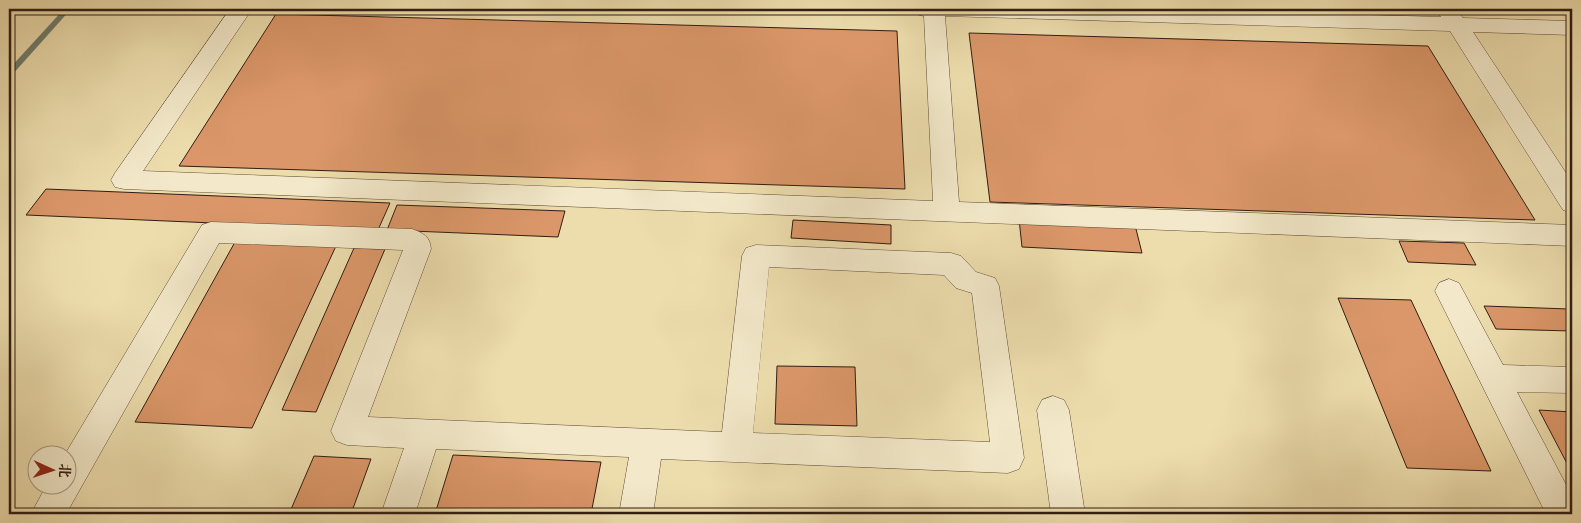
<svg xmlns="http://www.w3.org/2000/svg" width="1581" height="523" font-family="'Old Standard TT','Noto Serif SC',serif">
	<rect width="100%" height="100%" fill="#edddad"/>
	<filter id="stains"><feTurbulence type="fractalNoise" baseFrequency=".004" numOctaves="4"/><feColorMatrix values="0 0 0 0 .2 0 0 0 0 .09 0 0 0 0 .02 0 0 0 .5 -.17"/></filter>
	<radialGradient id="worn" r=".72"><stop offset=".6" stop-color="#630" stop-opacity="0"/><stop offset="1" stop-color="#630" stop-opacity=".3"/></radialGradient>
	<g fill="none" stroke-linecap="round" stroke-linejoin="round">
		<polygon fill="#6f7c6d" fill-rule="evenodd" points="64,9 71,9 12,75 9,75 9,69"/>
	</g>
	<g fill="#db9769" stroke="#311d11">
		<polygon points="276,14 897,31 905,189 179,166"/>
		<polygon points="969,33 1428,46 1535,220 990,202"/>
		<polygon points="46,189 390,203 378,230 26,215"/>
		<polygon points="397,205 565,211 558,237 387,230"/>
		<polygon points="1019,219 1135,225 1142,253 1022,247"/>
		<polygon points="793,220 891,225 891,244 791,238"/>
		<polygon points="1399,241 1464,243 1476,265 1408,262"/>
		<polygon points="235,242 336,246 252,428 135,422"/>
		<polygon points="354,248 385,249 316,412 282,410"/>
		<polygon points="1338,298 1411,300 1491,471 1407,468"/>
		<polygon points="1484,306 1569,309 1572,314 1572,331 1496,329"/>
		<polygon points="777,366 855,367 857,426 775,424"/>
		<polygon points="1539,410 1572,412 1572,473"/>
		<polygon points="453,455 601,462 591,514 435,514"/>
		<polygon points="314,456 371,459 351,514 289,514"/>
	</g>
	<g fill="none" stroke-linecap="round" stroke-linejoin="round">
		<defs>
			<g id="minor">
				<polygon points="230,9 252,9 143,171 933,201 924,16 916,14 913,9 1147,9 1441,17 1439,14 1442,9 1456,9 1463,18 1572,21 1572,35 1473,32 1572,182 1572,213 1563,210 1450,31 945,16 959,202 1572,225 1572,246 124,189 115,187 111,180 115,173"/>
				<path d="M 211,222 L 412,229 C 423,233 430,236 431,249 L 368,417 L 722,432 L 742,256 L 746,248 L 756,245 L 951,253 L 961,256 L 976,272 L 995,278 L 999,286 L 1024,458 L 1019,469 L 1008,473 L 661,459 L 653,514 L 619,514 L 629,457 L 436,449 L 415,514 L 381,514 L 404,448 L 347,445 L 336,441 L 331,431 L 403,250 L 219,243 L 66,514 L 31,514 L 46,486 L 68,486 L 68,456 L 64,456 L 202,225 ZM 769,267 L 944,275 L 956,288 L 972,293 L 990,442 L 753,433 Z"/>
				<polygon points="1449,279 1459,283 1503,365 1572,367 1572,393 1517,392 1572,496 1572,514 1546,514 1435,291 1439,283"/>
				<polygon points="1053,396 1064,400 1069,410 1085,514 1051,514 1037,410 1042,400"/>
			</g>
		</defs>
		<use href="#minor" stroke="#604d38" stroke-width="1"/>
		<use href="#minor" fill="#f3e9ca" fill-rule="evenodd"/>
	</g>
	<rect width="1581" height="523" fill="none" stroke="#edddad" stroke-width="30"/>
	<rect x="10" y="10" width="1561" height="503" fill="none" stroke="#311d11" stroke-width="2.5"/>
	<rect x="15" y="15" width="1551" height="493" fill="none" stroke="#311d11"/>
	<g transform="translate(52 470) rotate(93)"><circle r="24" fill="#f3e9ca" stroke="#a59780"/>
	<path d="M0-4L9 19L0 12L-9 19Z" fill="#8f2418"/>
	<text y="-8" font-size="14" font-weight="bold" text-anchor="middle" fill="#311d11">北</text>
	</g>
	<rect width="100%" height="100%" filter="url(#stains)"/>
	<rect width="100%" height="100%" fill="url(#worn)"/>
</svg>
